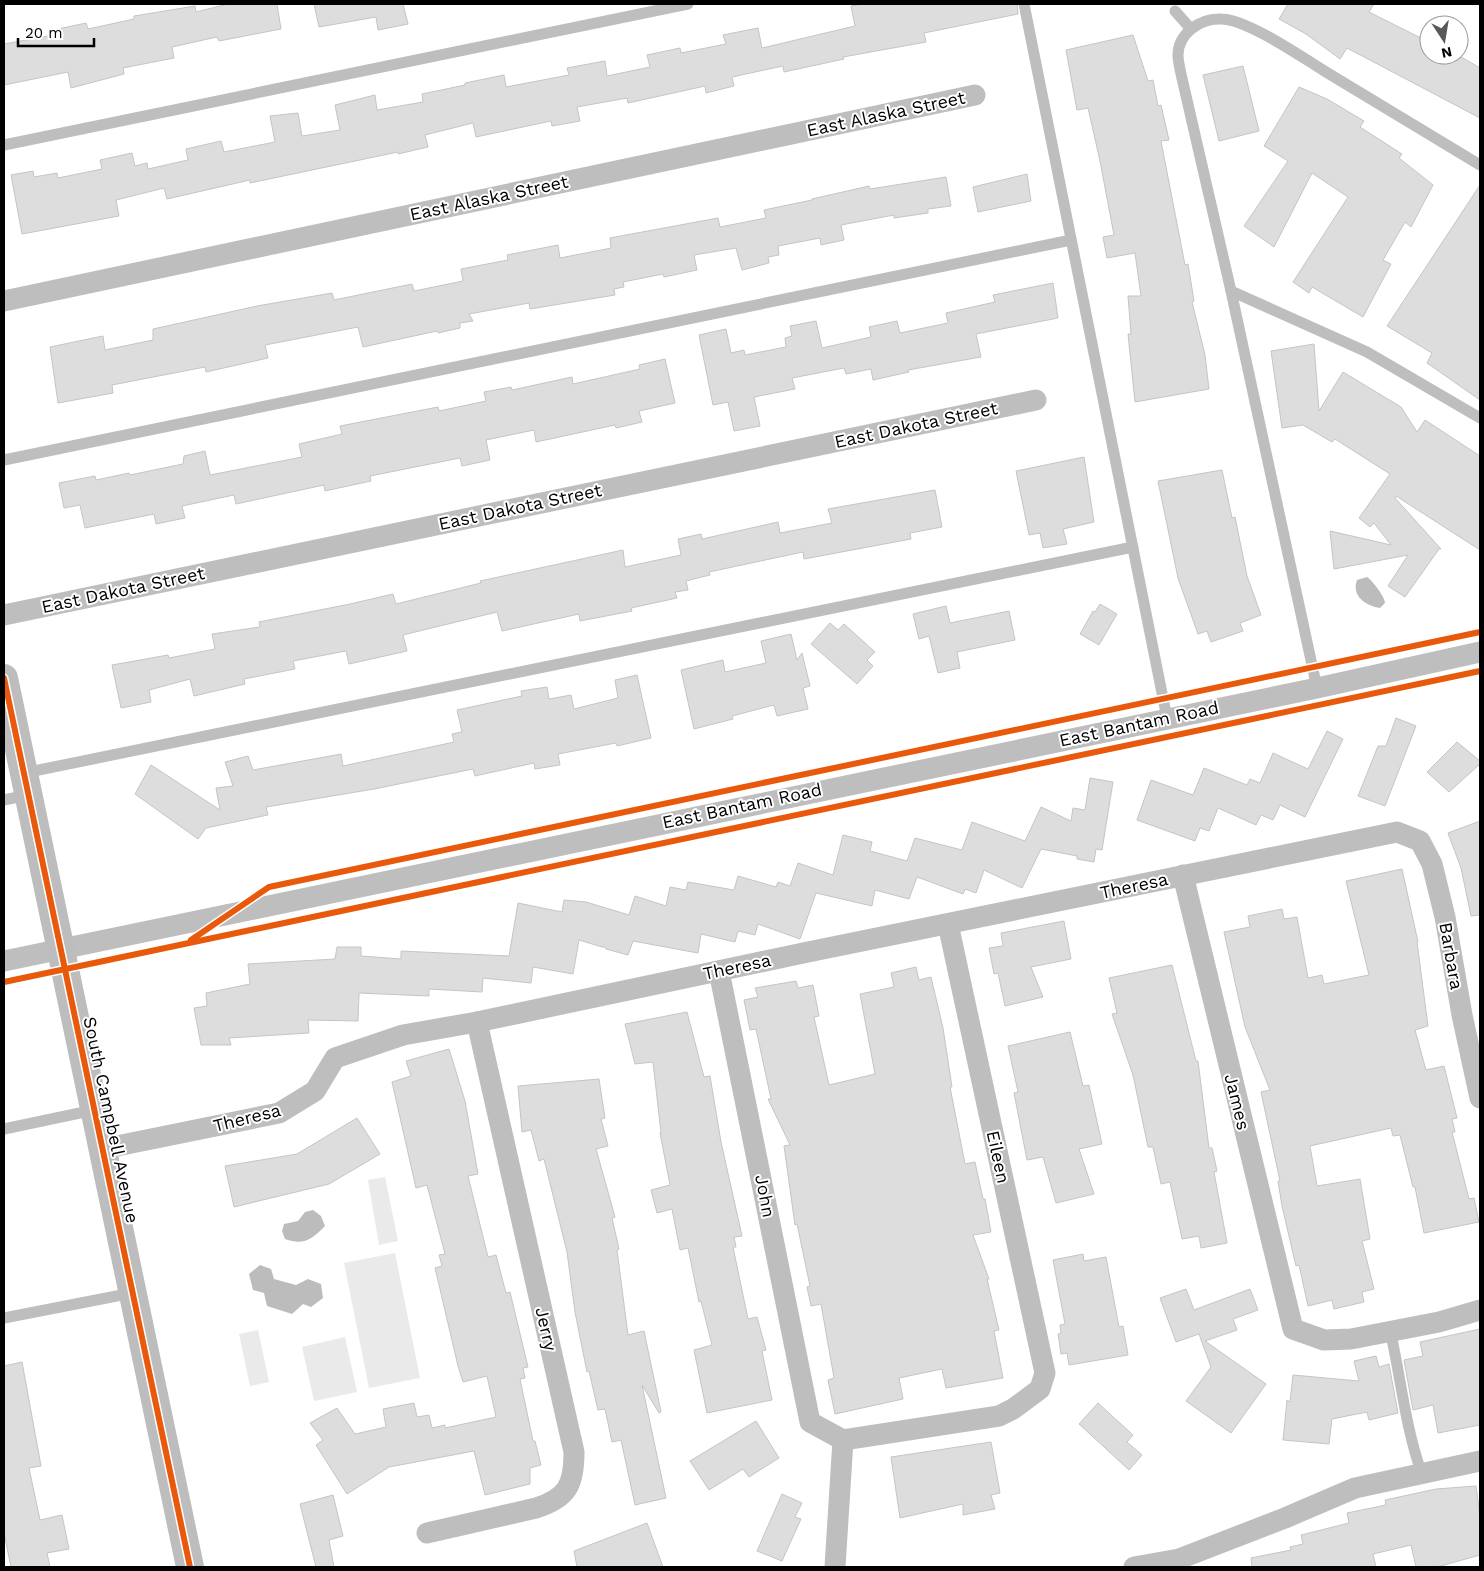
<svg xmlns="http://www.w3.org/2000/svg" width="1484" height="1571" font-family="'Work Sans',sans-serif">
	<rect width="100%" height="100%" fill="#fff"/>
	<g fill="#eaeaea">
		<polygon points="385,1177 398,1241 379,1245 368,1180"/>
		<polygon points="395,1253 420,1378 369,1388 344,1263"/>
		<polygon points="258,1330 269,1382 250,1386 239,1334"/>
		<polygon points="345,1337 357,1392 314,1401 302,1347"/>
	</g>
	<g fill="#bcbcbc">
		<path d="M 1367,577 C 1373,581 1384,596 1385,603 L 1380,608 C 1366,606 1351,596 1357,580 Z"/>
		<path d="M 313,1210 L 321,1216 L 325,1226 C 312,1239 304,1246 285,1239 L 282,1231 L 284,1224 L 298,1221 L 305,1212 Z"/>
		<polygon points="260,1265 271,1269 274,1279 296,1285 308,1279 321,1284 323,1298 311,1307 303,1304 292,1314 267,1306 264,1293 253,1290 249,1274"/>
	</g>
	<g fill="#ddd" stroke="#c5c5c5">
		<polygon points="228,4 277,4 281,29 219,41 217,37 172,47 174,58 123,68 124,74 71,88 68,72 4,85 4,44 59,34 58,29 86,23 88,29 134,19 134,16 195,6 196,12"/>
		<polygon points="314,4 403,4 408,24 378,30 376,17 319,27"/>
		<polygon points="862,4 1017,4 1018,14 924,33 926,42 843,57 844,59 784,72 783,66 732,77 734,86 706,93 705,86 628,103 627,98 577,107 580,121 552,126 551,121 476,137 473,123 425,135 428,147 398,154 398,152 250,183 250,180 167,199 164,188 116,200 119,216 22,234 11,175 33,171 34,177 57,173 58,178 102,169 100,160 132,153 135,166 147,163 148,169 188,160 186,149 221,141 224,152 275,142 270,116 298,113 302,136 340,130 335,105 375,95 377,110 423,102 422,94 465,85 465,83 504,75 506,87 569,75 567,68 605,61 607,76 650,67 647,55 680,48 681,53 726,44 723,35 758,28 762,48 855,26 851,6"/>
		<polygon points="1288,4 1374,4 1369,12 1429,42 1429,55 1458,55 1480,68 1480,118 1347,48 1340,59 1306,34 1279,19"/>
		<polygon points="1133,35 1148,81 1153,80 1158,106 1161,105 1169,140 1161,141 1185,265 1188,264 1194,301 1192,302 1205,355 1209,389 1135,402 1128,334 1131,334 1128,296 1141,296 1135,253 1107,258 1103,237 1114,235 1100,161 1088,108 1077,110 1066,50"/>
		<polygon points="1243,66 1259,131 1219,141 1203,75"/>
		<polygon points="1299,87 1327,99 1364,121 1360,127 1402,154 1399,158 1433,185 1411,227 1405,222 1383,260 1391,264 1363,317 1312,287 1309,293 1293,282 1348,197 1312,173 1274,247 1244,226 1288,161 1264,146"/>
		<polygon points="1027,174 1031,201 978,212 973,187"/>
		<polygon points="946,177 951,206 928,209 928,213 894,218 894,215 841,225 844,240 821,245 820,238 778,246 779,255 768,257 769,263 742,270 736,248 694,255 697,270 664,277 663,274 623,282 624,287 614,289 615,295 530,309 529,303 469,314 473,321 460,323 460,328 438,333 437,331 363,347 358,327 265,345 268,358 206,372 205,367 112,385 113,393 58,403 50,347 103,336 105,350 153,340 153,329 257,306 332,293 334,300 412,284 414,291 463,281 461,269 508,260 507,255 558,245 560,258 611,248 610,238 718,218 720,227 766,218 764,210 812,200 812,199 869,186 870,189"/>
		<polygon points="1480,185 1480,400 1427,363 1432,353 1387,326"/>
		<polygon points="1053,283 1058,318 976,334 981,357 908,370 909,372 873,380 871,369 846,374 844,368 792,378 795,389 754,397 760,426 734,431 728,402 713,405 699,335 726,329 731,353 744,350 745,355 786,347 785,338 792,336 790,326 816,321 822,348 871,337 869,327 897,321 900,333 948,323 946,313 995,302 993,295"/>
		<polygon points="1314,344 1319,411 1343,372 1401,407 1417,432 1425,420 1480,456 1480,550 1396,496 1395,498 1441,549 1439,549 1405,597 1388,586 1408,555 1334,569 1330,531 1391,545 1374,523 1370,527 1359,518 1390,474 1335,439 1332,442 1303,425 1282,428 1271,351"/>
		<polygon points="665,359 675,403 639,411 642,422 616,428 615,425 536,442 534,430 486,440 490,460 462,466 460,458 370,476 371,481 325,491 324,485 236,504 234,495 182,506 185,518 156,524 154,514 85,528 80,505 64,508 59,483 95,476 96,480 129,473 130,475 183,464 184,456 205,451 210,475 302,457 299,444 342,434 340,426 438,407 439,411 486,401 484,392 511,387 512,390 572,377 573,384 640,369 639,365"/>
		<polygon points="1084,457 1094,522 1063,529 1067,544 1043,548 1040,533 1029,535 1016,471"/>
		<polygon points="1222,470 1232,518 1235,517 1247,576 1261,615 1240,623 1243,631 1211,642 1207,631 1198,634 1178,578 1158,481"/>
		<polygon points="935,490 942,527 910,533 911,539 804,559 803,552 709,572 710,575 686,581 688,590 675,592 677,598 631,608 632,611 580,621 579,614 502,631 497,612 403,635 407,651 349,664 346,651 293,661 295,669 244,679 245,684 194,696 190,679 149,690 151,702 121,708 112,665 168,655 169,658 215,649 212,634 260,627 259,622 350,604 393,594 396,604 481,583 480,581 623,550 625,567 681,555 678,539 701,534 702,539 778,522 780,533 832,523 828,509"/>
		<polygon points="1100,604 1117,614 1099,645 1080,634 1093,611 1095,612"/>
		<polygon points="946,606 950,623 1009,611 1015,640 957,652 960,668 938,673 929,636 919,639 913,614"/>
		<polygon points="830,623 838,630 844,624 875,652 867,660 873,666 857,684 811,644"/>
		<polygon points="791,634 797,660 802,653 810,686 803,688 808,709 777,716 774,705 732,716 733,719 694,729 681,670 723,660 725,672 766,663 761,641"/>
		<polygon points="637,675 651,738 617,746 616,743 558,754 560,765 535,769 534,763 475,776 473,769 374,789 266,807 268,815 206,828 198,839 135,794 151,765 220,810 216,788 233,786 225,762 248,756 253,770 341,754 343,766 454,742 452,734 462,732 457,710 522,696 521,691 547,687 549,699 571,695 574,709 618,698 615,680"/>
		<polygon points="1396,718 1416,726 1385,806 1358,796 1378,746 1386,746"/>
		<polygon points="1327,731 1343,739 1305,817 1280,805 1273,820 1261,815 1256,825 1218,808 1209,831 1200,828 1195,841 1137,820 1151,780 1193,795 1204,768 1247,785 1250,779 1260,783 1273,753 1308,769"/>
		<polygon points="1457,742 1480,761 1480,764 1449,792 1427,772"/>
		<polygon points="1090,778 1113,782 1102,850 1096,849 1094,862 1077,859 1077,856 1041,849 1022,888 984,870 976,893 965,889 963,894 917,877 909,899 875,890 872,906 816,893 800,939 758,924 755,935 738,931 735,942 701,934 698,953 633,941 628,955 606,949 605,947 602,947 579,940 573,974 533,967 531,983 483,978 482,992 429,989 429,996 359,993 358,1021 308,1020 309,1033 229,1038 231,1045 201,1045 194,1008 207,1006 206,993 250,984 248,964 335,959 337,947 361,947 361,956 401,959 401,951 509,956 518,903 562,912 564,900 586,902 629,915 635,896 666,906 670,887 686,890 688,882 734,890 738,876 776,887 778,882 790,886 798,863 833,875 843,835 872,842 870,851 907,861 915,838 962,850 972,822 1025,841 1041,807 1071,821 1073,808 1085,810"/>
		<polygon points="1480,821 1480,915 1471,916 1461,868 1448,833"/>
		<polygon points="1402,869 1418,942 1417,942 1428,1026 1415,1030 1426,1070 1444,1066 1457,1118 1452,1119 1455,1132 1452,1132 1469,1199 1474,1198 1479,1222 1424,1233 1415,1187 1413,1187 1400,1135 1393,1136 1391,1128 1310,1146 1317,1186 1360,1179 1370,1239 1362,1241 1374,1289 1362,1292 1364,1302 1334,1309 1332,1300 1308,1306 1299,1265 1296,1266 1282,1206 1278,1181 1280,1181 1261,1092 1270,1090 1245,1027 1224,932 1250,927 1248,916 1282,909 1284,919 1297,917 1308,978 1322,975 1324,984 1369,975 1346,881"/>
		<polygon points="1064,921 1071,959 1031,967 1043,997 1005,1006 998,973 994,974 989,948 1003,946 1001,933"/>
		<polygon points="1172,965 1196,1061 1198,1061 1209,1148 1212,1148 1217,1171 1214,1172 1227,1243 1201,1248 1199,1236 1182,1239 1170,1182 1161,1184 1153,1147 1148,1147 1133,1075 1112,1014 1117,1013 1109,978"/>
		<polygon points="916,967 919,980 931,977 943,1028 952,1087 950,1087 965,1164 975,1162 983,1199 985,1199 991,1232 973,1235 989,1279 987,1279 999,1330 994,1331 1003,1378 946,1388 942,1369 899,1378 903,1399 835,1414 828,1380 834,1378 821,1304 811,1306 807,1287 810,1286 797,1224 795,1225 784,1146 790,1145 768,1099 771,1099 756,1029 750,1030 744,1000 758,997 755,988 796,981 798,988 813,985 819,1016 814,1017 829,1085 875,1074 860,994 894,987 891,973"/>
		<polygon points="687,1012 704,1077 710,1076 721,1142 742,1236 734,1237 736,1247 733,1247 748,1319 757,1317 766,1350 762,1351 772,1400 707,1413 694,1350 712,1345 701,1301 699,1302 688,1248 680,1250 672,1209 657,1213 651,1190 670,1185 660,1133 661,1133 653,1062 635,1064 625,1024"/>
		<polygon points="1070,1032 1083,1086 1089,1085 1102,1144 1079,1149 1094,1194 1056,1203 1043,1157 1027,1160 1014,1093 1018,1092 1008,1046"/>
		<polygon points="449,1049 465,1101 478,1174 468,1176 488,1257 496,1255 506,1293 510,1292 528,1367 523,1368 525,1378 520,1379 533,1441 535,1441 541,1465 530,1468 530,1484 485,1495 474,1451 389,1467 347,1494 316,1445 323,1440 310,1423 337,1408 355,1434 386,1427 383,1409 414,1403 417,1417 429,1415 432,1428 445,1425 445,1428 496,1417 487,1376 463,1382 458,1366 435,1268 442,1266 439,1255 445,1254 427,1185 416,1188 392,1082 411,1076 406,1061"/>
		<polygon points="599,1079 605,1118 601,1119 608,1146 596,1149 615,1217 612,1218 619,1249 617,1250 628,1335 644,1331 661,1412 659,1413 642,1385 666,1498 635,1505 621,1440 612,1442 605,1409 598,1410 589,1371 587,1372 575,1312 567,1252 544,1159 539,1161 531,1130 522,1132 518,1086"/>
		<polygon points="357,1118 380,1154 329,1184 234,1207 225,1166 297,1154"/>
		<polygon points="1083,1254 1084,1261 1106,1257 1119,1327 1123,1326 1128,1355 1069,1365 1067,1353 1061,1354 1058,1334 1061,1333 1060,1325 1065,1324 1053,1260"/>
		<polygon points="1186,1289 1194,1310 1250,1289 1258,1310 1233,1319 1237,1330 1205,1341 1266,1384 1231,1433 1186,1401 1211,1367 1199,1334 1176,1342 1160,1298"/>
		<polygon points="1480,1329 1480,1425 1438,1433 1433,1405 1413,1410 1404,1360 1423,1356 1420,1342"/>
		<polygon points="1376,1356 1379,1367 1389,1364 1398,1413 1369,1420 1367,1412 1332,1419 1329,1444 1283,1440 1287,1400 1290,1402 1293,1375 1359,1381 1354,1361"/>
		<polygon points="22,1362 41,1466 29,1468 40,1520 62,1515 69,1549 47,1553 50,1567 11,1567 4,1533 4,1366"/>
		<polygon points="1098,1403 1133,1435 1127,1442 1142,1455 1129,1470 1079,1424"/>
		<polygon points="756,1421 779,1458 749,1477 743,1469 709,1490 690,1461"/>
		<polygon points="991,1442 1000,1493 991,1495 995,1509 963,1515 963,1504 900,1518 891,1457"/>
		<polygon points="1476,1486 1480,1516 1480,1555 1437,1567 1416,1567 1411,1545 1373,1554 1376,1567 1252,1567 1251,1558 1291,1550 1290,1547 1303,1544 1301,1535 1349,1523 1347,1513 1386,1505 1385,1500 1436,1489"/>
		<polygon points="782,1494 802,1503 795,1517 801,1519 782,1561 757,1551"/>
		<polygon points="333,1495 343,1536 329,1540 334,1567 316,1567 300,1504"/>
		<polygon points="647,1523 663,1567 577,1567 574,1551"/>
	</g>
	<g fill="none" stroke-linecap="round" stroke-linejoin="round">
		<g stroke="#bebebe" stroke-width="11">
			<polyline points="1024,4 1167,718"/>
			<polyline points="1175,11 1191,29"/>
			<polyline points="4,145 688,4"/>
			<polyline points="1231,291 1367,352 1480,418"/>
			<polyline points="4,460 1071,240"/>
			<path d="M 1317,688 L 1231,291 L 1184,87 C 1182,78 1179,67 1178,57 C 1177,34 1200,18 1221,19 C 1247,19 1303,58 1326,72 C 1377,103 1429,134 1480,165"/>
			<polyline points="24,773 1133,547"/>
			<polyline points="4,800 28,795"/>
			<polyline points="4,1129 94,1110"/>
			<polyline points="4,1318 132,1293"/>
			<path d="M 1390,1330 C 1401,1378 1405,1427 1422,1474"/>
		</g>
		<g stroke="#bebebe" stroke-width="21">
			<polyline points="4,301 975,95"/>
			<polyline points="4,615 1036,400"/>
			<polyline points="1183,875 1293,1329 1324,1340 1351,1339 1439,1322 1480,1310"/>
			<polyline points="4,961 1317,688 1480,652"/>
			<polyline points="719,971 810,1422 843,1440 999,1416 1013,1409 1040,1389 1045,1373 948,924"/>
			<polyline points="102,1149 279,1113 315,1091 335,1058 403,1035 477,1022 808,952 1397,832 1420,841 1432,864 1445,917 1462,1015 1480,1098"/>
			<path d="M 427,1533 L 536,1508 C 568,1498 574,1484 574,1452 L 477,1022"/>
			<polyline points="835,1567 843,1440"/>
			<polyline points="1134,1567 1179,1559 1285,1518 1355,1488 1480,1461"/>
		</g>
		<polyline stroke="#bdbdbd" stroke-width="28" points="4,678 190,1567"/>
		<defs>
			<g id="cycleway">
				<polyline points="4,678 190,1567"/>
				<polyline points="191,940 269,887 1480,632"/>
				<polyline points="4,982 1480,671"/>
			</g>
		</defs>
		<use href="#cycleway" stroke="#fff" stroke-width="9"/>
		<use href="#cycleway" stroke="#e8590c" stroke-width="6"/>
	</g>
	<g text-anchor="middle" stroke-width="4" stroke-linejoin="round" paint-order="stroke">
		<g font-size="18" fill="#000" stroke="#fff">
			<text transform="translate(886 114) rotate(-12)" y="6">East Alaska Street</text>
			<text transform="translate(489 198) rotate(-12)" y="6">East Alaska Street</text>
			<text transform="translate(916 425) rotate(-12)" y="6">East Dakota Street</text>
			<text transform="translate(520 507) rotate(-12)" y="6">East Dakota Street</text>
			<text transform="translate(123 590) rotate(-12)" y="6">East Dakota Street</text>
			<text transform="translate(1139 724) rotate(-12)" y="6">East Bantam Road</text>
			<text transform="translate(742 806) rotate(-12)" y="6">East Bantam Road</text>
			<text transform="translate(1134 886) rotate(-12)" y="6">Theresa</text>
			<text transform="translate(1451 956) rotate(80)" y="6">Barbara</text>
			<text transform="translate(737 967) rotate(-12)" y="6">Theresa</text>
			<text transform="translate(1237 1102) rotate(76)" y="6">James</text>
			<text transform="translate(247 1118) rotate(-14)" y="6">Theresa</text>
			<text transform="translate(111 1120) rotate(78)" y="6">South Campbell Avenue</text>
			<text transform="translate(998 1157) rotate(78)" y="6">Eileen</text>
			<text transform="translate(765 1196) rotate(79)" y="6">John</text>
			<text transform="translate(546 1329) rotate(77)" y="6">Jerry</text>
		</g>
	</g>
	<rect width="1484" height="1571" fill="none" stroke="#000000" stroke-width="10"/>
	<g transform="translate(1444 40) rotate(168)"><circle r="24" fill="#ffffff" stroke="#999999"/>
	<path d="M0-4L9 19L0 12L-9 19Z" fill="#595959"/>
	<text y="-8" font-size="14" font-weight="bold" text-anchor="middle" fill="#000000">N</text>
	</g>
	<path d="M18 38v8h76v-8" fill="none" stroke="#000000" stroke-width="2.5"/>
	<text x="25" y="38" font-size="15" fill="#000000" stroke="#ffffff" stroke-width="4" paint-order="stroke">20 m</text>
</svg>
